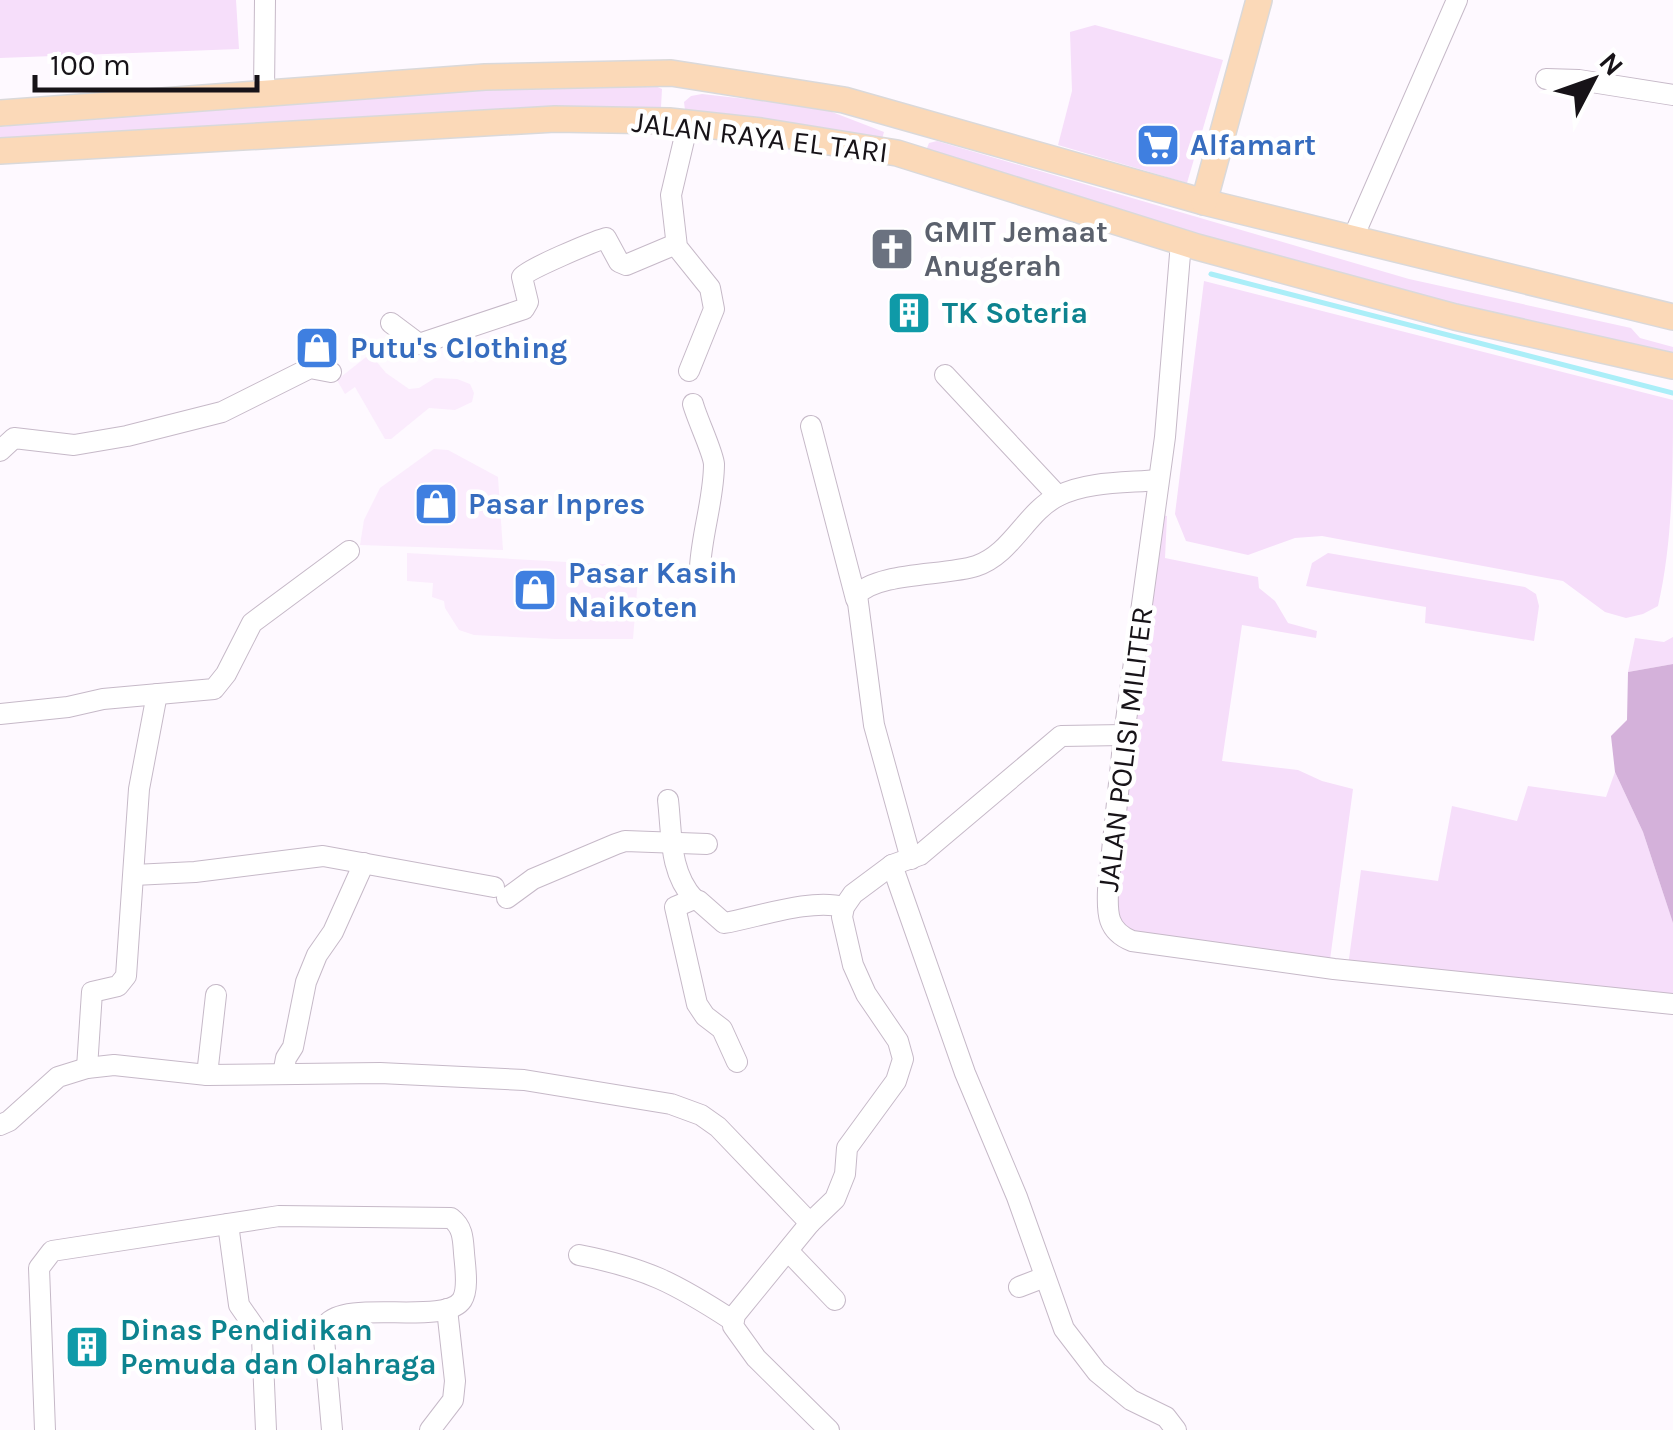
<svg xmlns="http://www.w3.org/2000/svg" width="1673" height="1430" font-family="Karla,sans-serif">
	<rect width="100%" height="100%" fill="#fef9ff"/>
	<g fill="#fbecfd">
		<polygon points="370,354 386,373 409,389 419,388 435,378 457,379 470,384 474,393 472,402 455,410 429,408 391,439 385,439 355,387 345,394 337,380"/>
		<polygon points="434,449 448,450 498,477 503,550 360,545 364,520 380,488"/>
		<polygon points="407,553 639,566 633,639 555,639 474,635 459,630 445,608 444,601 432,597 433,583 407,581"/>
	</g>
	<g fill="#f6defa">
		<polygon points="0,0 236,0 239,49 0,58"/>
		<polygon points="1095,25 1223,60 1187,183 1058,145 1072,91 1070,32"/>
		<polygon points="651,84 662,89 661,107 652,112 0,146 0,127 56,121 484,89"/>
		<polygon points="702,94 819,107 884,132 880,147 693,118 685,110 684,102 691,96"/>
		<polygon points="937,141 1409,279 1631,328 1640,338 1673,347 1673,356 1441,310 933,155 927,148 929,143"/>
		<path d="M 1204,281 L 1673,400 C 1673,467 1673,542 1658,606 L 1643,614 L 1626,618 L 1605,612 L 1563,581 L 1322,536 L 1295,538 L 1248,555 L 1186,541 L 1175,514 Z"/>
		<polygon points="1161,515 1167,516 1165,558 1258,577 1259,588 1275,601 1288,623 1317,631 1316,638 1242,625 1222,761 1298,770 1322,781 1353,789 1329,967 1140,943 1119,926 1117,890"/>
		<polygon points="1328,553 1525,587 1536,594 1539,606 1534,641 1425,623 1426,607 1306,586 1312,563"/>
		<polygon points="1673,637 1673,664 1628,672 1635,638 1664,642"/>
		<polygon points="1615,772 1643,832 1673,923 1673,1002 1348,966 1361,870 1438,881 1452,806 1517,821 1528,786 1606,797"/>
	</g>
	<polygon fill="#d4b1da" points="1673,664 1673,923 1643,832 1615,772 1611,736 1627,720 1628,672"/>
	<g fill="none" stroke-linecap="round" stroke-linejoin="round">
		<polyline stroke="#abeef8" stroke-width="5" points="1211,274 1673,393"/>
		<defs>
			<g id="minor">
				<polyline points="1546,79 1579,80 1673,95"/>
				<polyline points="264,91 265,0"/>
				<polyline points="688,123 671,195 677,247 710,288 714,309 689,371"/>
				<polyline points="1352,240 1457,0"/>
				<path d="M 1181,242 L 1165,437 L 1124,735 L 1108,890 C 1107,913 1107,931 1132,941 L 1334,969 L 1673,1004"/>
				<path d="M 391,323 L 419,344 L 524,309 L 528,302 L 522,277 C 528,269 592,242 606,238 L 619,262 L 626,265 L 676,244"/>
				<polyline points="945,375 1058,496"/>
				<path d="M 693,404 C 697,419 713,452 714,464 C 714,498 702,532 700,567"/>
				<polyline points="811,426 856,599"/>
				<polyline points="0,451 14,438 74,445 127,436 222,412 310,368 331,372"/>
				<polyline points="0,714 68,707 103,699 214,689 226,674 252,623 349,551"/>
				<path d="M 668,800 C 672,834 669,872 694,899"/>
				<path d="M 911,859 L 874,725 L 857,595 C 877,572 945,576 976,566 C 1012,554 1026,512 1058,496 C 1087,481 1127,483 1158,480"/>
				<polyline points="892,865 965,1073 1017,1197 1064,1329 1097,1372 1131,1400 1166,1417 1176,1430"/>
				<polyline points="134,875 195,872 323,856 494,887"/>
				<polyline points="507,898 533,879 616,844 625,841 707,844"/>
				<path d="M 737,1062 L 722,1029 L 705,1016 L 697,1004 L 675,907 L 694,899 L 699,901 L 724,923 C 759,917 810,898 844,907"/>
				<polyline points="87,1068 92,992 118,986 126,976 139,789 157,694"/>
				<polyline points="283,1074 286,1058 293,1047 306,982 317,955 333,932 364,863"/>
				<polyline points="207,1075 216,995"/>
				<polyline points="0,1125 9,1121 58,1077 87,1068 114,1065 207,1075 380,1073 524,1080 671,1104 701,1115 718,1127 810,1223 835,1199 845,1174 847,1148 896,1081 903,1059 898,1041 866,994 853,965 842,917 844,907 853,894 892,865 920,855 1061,736 1124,735"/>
				<polyline points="810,1223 735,1315 733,1326 756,1358 829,1430"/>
				<polyline points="228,1224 239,1305 262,1338 266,1430"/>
				<polyline points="789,1252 835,1300"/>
				<path d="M 579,1255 C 646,1268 675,1283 732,1320"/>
				<polyline points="1019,1287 1045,1277"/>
				<path d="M 45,1430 L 39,1268 L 52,1251 L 279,1216 L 451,1218 C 463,1227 463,1239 464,1253 C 465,1266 469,1289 462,1300 C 445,1326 347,1299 327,1324 L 324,1339 L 332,1430"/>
				<polyline points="430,1430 453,1400 455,1381 447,1309"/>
			</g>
			<g id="major">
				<polyline points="0,113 485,77 671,73 844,100 1204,202 1673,317"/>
				<polyline points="0,151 555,119 669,121 761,131 897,153 1197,247 1455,317 1673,366"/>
				<polyline points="1204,202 1259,0"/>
			</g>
		</defs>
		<use href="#minor" stroke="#c6b9c8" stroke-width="22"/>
		<use href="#major" stroke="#dad9da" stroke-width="28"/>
		<use href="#minor" stroke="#fff" stroke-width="20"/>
		<use href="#major" stroke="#fbd9b8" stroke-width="25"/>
	</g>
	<defs>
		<symbol id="supermarket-square" viewBox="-11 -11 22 22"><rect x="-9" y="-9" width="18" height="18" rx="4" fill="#3f7fe0" stroke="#fff"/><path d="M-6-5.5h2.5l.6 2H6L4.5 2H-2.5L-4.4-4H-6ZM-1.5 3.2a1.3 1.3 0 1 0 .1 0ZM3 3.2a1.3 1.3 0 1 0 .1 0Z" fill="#fff"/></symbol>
		<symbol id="church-square" viewBox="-11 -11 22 22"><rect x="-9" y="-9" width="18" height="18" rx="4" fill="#6b7280" stroke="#fff"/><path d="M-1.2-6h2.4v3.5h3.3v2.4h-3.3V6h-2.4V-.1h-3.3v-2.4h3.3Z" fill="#fff"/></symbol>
		<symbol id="building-square" viewBox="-11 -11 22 22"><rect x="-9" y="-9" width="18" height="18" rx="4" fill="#0f9aa8" stroke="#fff"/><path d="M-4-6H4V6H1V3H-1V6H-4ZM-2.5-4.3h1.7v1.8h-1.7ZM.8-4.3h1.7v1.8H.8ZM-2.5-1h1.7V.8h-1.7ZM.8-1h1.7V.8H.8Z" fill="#fff"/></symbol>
		<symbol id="shop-square" viewBox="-11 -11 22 22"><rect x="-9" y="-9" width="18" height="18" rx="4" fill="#3f7fe0" stroke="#fff"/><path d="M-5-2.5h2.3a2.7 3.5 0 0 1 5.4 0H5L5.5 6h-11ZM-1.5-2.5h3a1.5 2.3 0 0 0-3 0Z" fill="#fff"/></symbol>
	</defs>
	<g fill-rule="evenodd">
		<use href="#supermarket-square" x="1133" y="120" width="50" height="50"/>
		<use href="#church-square" x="867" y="224" width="50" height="50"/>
		<use href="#building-square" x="884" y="288" width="50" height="50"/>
		<use href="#shop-square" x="292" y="323" width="50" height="50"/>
		<use href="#shop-square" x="411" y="479" width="50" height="50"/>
		<use href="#shop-square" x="510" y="565" width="50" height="50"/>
		<use href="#building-square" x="62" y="1322" width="50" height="50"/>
	</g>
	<g text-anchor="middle" stroke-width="9" stroke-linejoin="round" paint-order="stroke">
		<g font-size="30" fill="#171318" stroke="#fff">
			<text transform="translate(760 137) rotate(7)" y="10">JALAN RAYA EL TARI</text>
			<text transform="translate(1125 749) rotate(-83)" y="10">JALAN POLISI MILITER</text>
		</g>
		<g font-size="30" font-weight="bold" fill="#366cbe" stroke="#fff" text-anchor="start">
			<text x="1190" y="155">Alfamart</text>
			<text x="350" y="358">Putu's Clothing</text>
			<text x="468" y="514">Pasar Inpres</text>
			<text x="568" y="583">Pasar Kasih<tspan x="568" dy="34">Naikoten</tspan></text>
		</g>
		<g font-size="30" font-weight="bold" fill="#5b616d" stroke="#fff" text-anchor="start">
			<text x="924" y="242">GMIT Jemaat<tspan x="924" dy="34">Anugerah</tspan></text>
		</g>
		<g font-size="30" font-weight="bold" fill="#0d838f" stroke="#fff" text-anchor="start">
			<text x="942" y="323">TK Soteria</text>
			<text x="120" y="1340">Dinas Pendidikan<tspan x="120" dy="34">Pemuda dan Olahraga</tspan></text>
		</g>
	</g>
	<g transform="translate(1593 80) rotate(49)" stroke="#ffffff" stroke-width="8" paint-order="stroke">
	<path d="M0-8L18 38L0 25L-18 38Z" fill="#171318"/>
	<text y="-15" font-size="28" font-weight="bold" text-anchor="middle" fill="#171318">N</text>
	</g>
	<path d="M35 75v15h222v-15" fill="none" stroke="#171318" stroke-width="5"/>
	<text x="50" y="75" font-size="30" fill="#171318" stroke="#ffffff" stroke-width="8" paint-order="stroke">100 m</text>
</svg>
